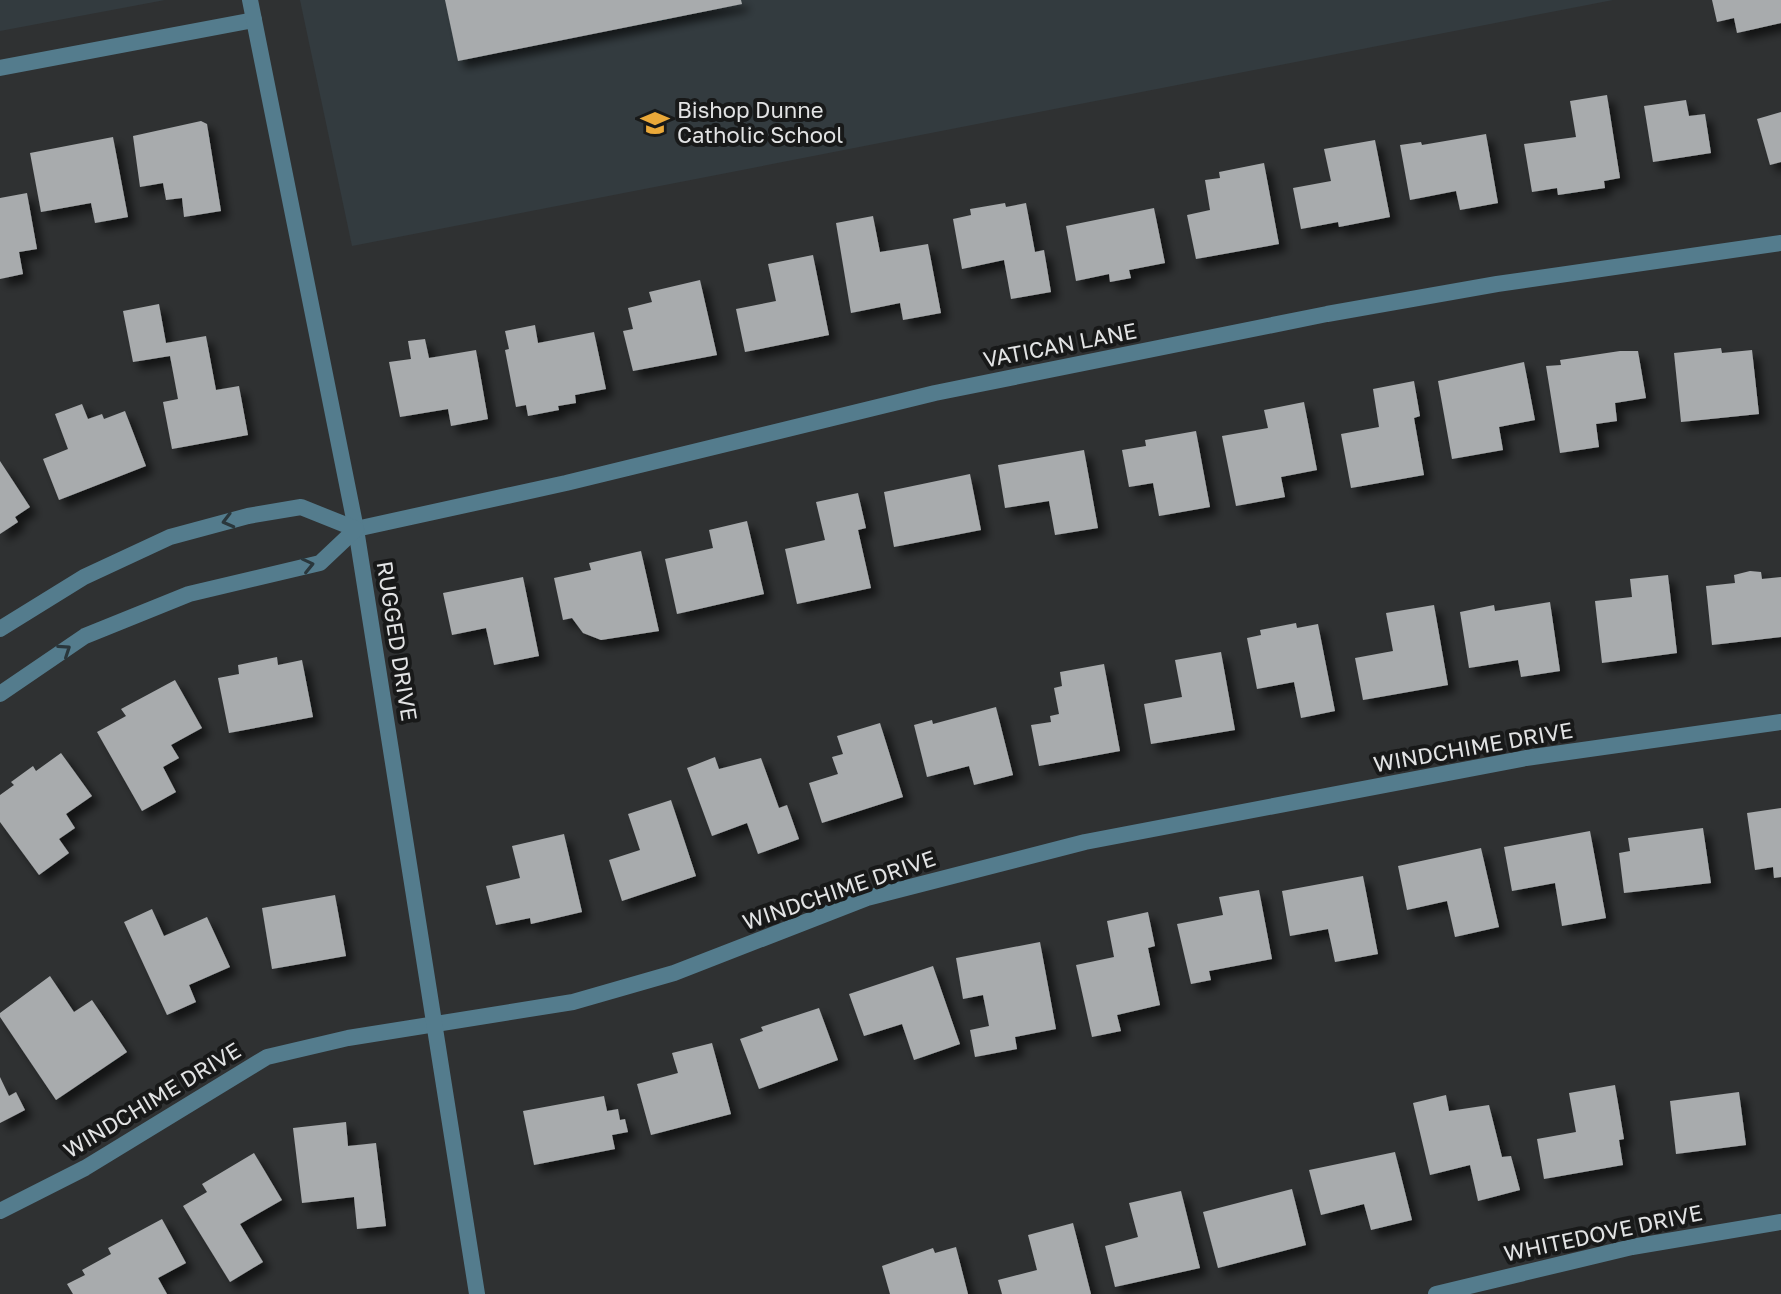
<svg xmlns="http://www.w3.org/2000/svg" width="1781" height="1294" font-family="'Golos Text',sans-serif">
	<defs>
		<filter id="shadow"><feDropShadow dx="7" dy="7" stdDeviation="4" flood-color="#0009"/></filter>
	</defs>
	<rect width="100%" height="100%" fill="#2f3132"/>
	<g fill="#333b3f">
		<polygon points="0,0 165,0 0,31"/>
		<polygon points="300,0 1613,0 352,246"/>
	</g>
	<g fill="#a8abad" filter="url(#shadow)">
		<polygon points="445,0 741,0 742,4 458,61"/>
		<polygon points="1712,0 1781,0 1781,23 1737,33 1734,18 1717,22"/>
		<polygon points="1607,95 1620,178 1604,181 1605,188 1558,195 1557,188 1532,192 1524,144 1576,137 1570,101"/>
		<polygon points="1686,100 1689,116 1705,114 1711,153 1653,162 1644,106"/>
		<polygon points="1781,112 1781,162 1770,165 1757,119"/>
		<polygon points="201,121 207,124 221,211 184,217 182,198 166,200 163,183 140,187 133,136"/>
		<polygon points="1486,134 1498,203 1460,210 1456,191 1410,200 1400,145 1421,142 1422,145"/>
		<polygon points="113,137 128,217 95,223 91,203 41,212 30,153"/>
		<polygon points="1375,140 1390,217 1339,227 1338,222 1301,229 1293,188 1331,181 1324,149"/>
		<polygon points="1264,163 1279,244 1196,259 1187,215 1210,210 1205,180 1220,178 1219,172"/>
		<polygon points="27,193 37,249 19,252 23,274 0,279 0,198"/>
		<polygon points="1005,203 1006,207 1026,203 1035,252 1044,250 1051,292 1011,299 1004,260 962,269 953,219 971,215 970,209"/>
		<polygon points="1154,208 1165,263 1129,270 1131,278 1110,282 1109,274 1076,281 1066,226"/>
		<polygon points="873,216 880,252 928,244 941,313 903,320 900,303 851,313 836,223"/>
		<polygon points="813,255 829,335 745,352 736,309 776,301 768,264"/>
		<polygon points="700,280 717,355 633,371 623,331 633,329 628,308 652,302 649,292"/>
		<polygon points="159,304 166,343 206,336 216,390 239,386 248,435 172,449 163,402 178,399 170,356 133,362 123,311"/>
		<polygon points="535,325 538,343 594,332 606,389 575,395 576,403 558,406 559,410 528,416 526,405 516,407 505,350 509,349 505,331"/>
		<polygon points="425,339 429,358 476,350 488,419 451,426 448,409 400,417 389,362 411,359 408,341"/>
		<polygon points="1721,348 1722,353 1752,350 1759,414 1681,422 1674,353"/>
		<polygon points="1620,351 1638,351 1646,398 1615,403 1617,421 1596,424 1599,447 1560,453 1546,366 1561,365 1560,360"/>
		<polygon points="1524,362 1535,420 1499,427 1503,450 1452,459 1438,381"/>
		<polygon points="1414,381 1420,416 1414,418 1424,475 1351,488 1341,434 1379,427 1373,389"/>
		<polygon points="1304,402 1317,470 1281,477 1285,497 1236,506 1222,436 1268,428 1264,410"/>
		<polygon points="82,404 88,419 102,414 104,419 125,411 146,466 59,500 43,459 68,449 55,414"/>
		<polygon points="1196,431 1210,507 1159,516 1153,483 1129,487 1122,450 1146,446 1145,440"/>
		<polygon points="1084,450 1098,528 1055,535 1049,501 1005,508 998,465"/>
		<polygon points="0,461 30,507 15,517 18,522 0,534"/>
		<polygon points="970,474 981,530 894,547 884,492"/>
		<polygon points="858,493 866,528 858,530 871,588 797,604 785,549 825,540 816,502"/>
		<polygon points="747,521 764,594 677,614 665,559 713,548 709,530"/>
		<polygon points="641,551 659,631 601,640 583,633 572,618 563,620 554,578 591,570 589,563"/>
		<polygon points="1750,571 1761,572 1762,579 1781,577 1781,637 1712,645 1706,586 1735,583 1734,575"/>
		<polygon points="1668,575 1677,653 1602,663 1595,601 1632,597 1630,579"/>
		<polygon points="523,577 539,656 494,665 486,628 452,635 443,593"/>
		<polygon points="1550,602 1560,671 1521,677 1518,660 1469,668 1460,612 1494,605 1495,611"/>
		<polygon points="1434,605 1448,685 1363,700 1355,658 1393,651 1386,613"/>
		<polygon points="1296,623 1297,628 1318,624 1335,711 1301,718 1294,682 1257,689 1247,638 1261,635 1260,630"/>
		<polygon points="1221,652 1235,730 1151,744 1144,704 1182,697 1175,660"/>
		<polygon points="277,657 278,665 302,660 313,717 229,733 218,678 239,674 238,665"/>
		<polygon points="1104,664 1120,751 1039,766 1031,725 1051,722 1050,716 1059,714 1054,688 1062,686 1060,672"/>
		<polygon points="175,680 202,728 171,745 179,758 163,767 176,792 142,811 97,732 126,716 121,709"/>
		<polygon points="996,707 1013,775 974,785 969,766 927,777 914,725 932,720 933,724"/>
		<polygon points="880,723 903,797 822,823 809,783 838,774 832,757 843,754 837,736"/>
		<polygon points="61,753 92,796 66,814 75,828 59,839 69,853 39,875 0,822 0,795 14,785 11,782 33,766 36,771"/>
		<polygon points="715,757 719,769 761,758 779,808 787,805 799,839 758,854 747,823 712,836 687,768"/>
		<polygon points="671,800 696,876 622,901 609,860 640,850 628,814"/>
		<polygon points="1781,808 1781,877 1774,878 1773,867 1755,870 1747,813"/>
		<polygon points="1703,828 1711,883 1624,893 1619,853 1630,851 1628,838"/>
		<polygon points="1590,831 1606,918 1562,926 1555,883 1512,891 1504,847"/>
		<polygon points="564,834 582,912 531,924 530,918 496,925 486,886 520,878 512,846"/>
		<polygon points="1481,848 1499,927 1455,937 1447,901 1407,910 1398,866"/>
		<polygon points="1363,876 1378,954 1335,962 1328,929 1290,936 1282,891"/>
		<polygon points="1259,890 1272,959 1209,971 1211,980 1191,984 1177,924 1223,915 1219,897"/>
		<polygon points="335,895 346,956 272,969 262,908"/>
		<polygon points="152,909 164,936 207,917 230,967 189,985 196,1002 167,1015 124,922"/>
		<polygon points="1148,912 1155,946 1148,948 1160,1005 1117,1015 1121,1031 1092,1037 1076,965 1114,957 1107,921"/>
		<polygon points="1040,942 1056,1029 1015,1037 1017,1049 975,1057 970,1030 989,1026 983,995 963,999 956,958"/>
		<polygon points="933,966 960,1044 914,1060 902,1024 864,1036 849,994"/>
		<polygon points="50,976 74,1012 92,1000 127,1052 56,1100 0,1017 0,1013"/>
		<polygon points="819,1008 838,1060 759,1089 740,1039 763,1031 761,1027"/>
		<polygon points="712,1043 731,1114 651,1135 637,1084 678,1073 672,1053"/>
		<polygon points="0,1077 9,1096 16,1092 25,1110 0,1123"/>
		<polygon points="1615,1085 1624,1139 1619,1140 1623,1165 1544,1179 1537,1139 1576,1132 1569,1093"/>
		<polygon points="1739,1092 1746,1145 1676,1154 1670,1101"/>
		<polygon points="1446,1095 1449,1111 1489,1105 1502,1157 1511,1156 1520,1190 1478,1201 1470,1165 1430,1175 1413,1103"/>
		<polygon points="604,1096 607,1111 618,1109 620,1120 625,1119 628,1132 612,1135 615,1149 534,1165 523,1111"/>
		<polygon points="346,1122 348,1146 376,1143 386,1226 357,1229 354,1197 302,1203 293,1128"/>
		<polygon points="1395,1152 1412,1220 1371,1230 1364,1204 1321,1215 1309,1170"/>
		<polygon points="254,1153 282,1200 240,1224 263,1262 230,1282 183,1206 207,1192 202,1184"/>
		<polygon points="1292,1189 1306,1245 1218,1268 1203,1212"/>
		<polygon points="1181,1191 1200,1268 1115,1287 1105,1246 1138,1237 1129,1203"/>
		<polygon points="162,1219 186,1263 158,1278 167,1294 73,1294 67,1284 85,1275 82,1270 111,1254 108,1248"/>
		<polygon points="1073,1223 1091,1294 1002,1294 998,1280 1037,1270 1028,1235"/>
		<polygon points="956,1247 968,1294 890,1294 882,1266 933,1248 935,1253"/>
	</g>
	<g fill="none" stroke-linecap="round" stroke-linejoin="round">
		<g stroke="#547c8d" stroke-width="16">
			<polyline points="0,68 254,20"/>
			<polyline points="356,529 566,483 935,393 1327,314 1497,284 1781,243"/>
			<polyline points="0,1211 85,1168 267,1057 348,1038 573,1002 674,973 867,898 1085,842 1526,758 1781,722"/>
			<polyline points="1436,1294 1632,1247 1781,1222"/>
		</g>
		<g stroke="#547c8d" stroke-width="16">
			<polyline points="250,0 356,529 477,1294"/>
			<polyline points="0,629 84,577 170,537 248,516 301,507 356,529 320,563 189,594 85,636 0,694"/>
		</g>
	</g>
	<defs><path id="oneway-chevron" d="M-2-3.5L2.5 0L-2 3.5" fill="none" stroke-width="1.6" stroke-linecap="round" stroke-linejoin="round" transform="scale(2)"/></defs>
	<g stroke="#2a373c">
		<use href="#oneway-chevron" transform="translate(228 521) rotate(165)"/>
		<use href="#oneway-chevron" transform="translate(308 565) rotate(-13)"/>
		<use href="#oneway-chevron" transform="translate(65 650) rotate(-34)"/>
	</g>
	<defs>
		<symbol id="school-bare" viewBox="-9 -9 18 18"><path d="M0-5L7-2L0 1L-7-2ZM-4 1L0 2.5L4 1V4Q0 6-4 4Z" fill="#eba939" stroke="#181919" stroke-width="2.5" paint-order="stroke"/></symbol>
	</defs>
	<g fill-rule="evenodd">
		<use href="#school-bare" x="635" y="103" width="40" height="40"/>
	</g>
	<g text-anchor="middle" stroke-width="8" stroke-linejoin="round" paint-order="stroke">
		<g font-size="22" fill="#e2e3e4" stroke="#181919" text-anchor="start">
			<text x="677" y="118">Bishop Dunne<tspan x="677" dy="25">Catholic School</tspan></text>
		</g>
		<g font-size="22" fill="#e2e3e4" stroke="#181919">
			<text transform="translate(1060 345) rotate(-11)" y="8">VATICAN LANE</text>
			<text transform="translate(397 641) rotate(81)" y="8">RUGGED DRIVE</text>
			<text transform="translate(1473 747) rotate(-10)" y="8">WINDCHIME DRIVE</text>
			<text transform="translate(839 890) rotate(-19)" y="8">WINDCHIME DRIVE</text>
			<text transform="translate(152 1100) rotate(-31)" y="8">WINDCHIME DRIVE</text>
			<text transform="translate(1603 1233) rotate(-12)" y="8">WHITEDOVE DRIVE</text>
		</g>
	</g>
</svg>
